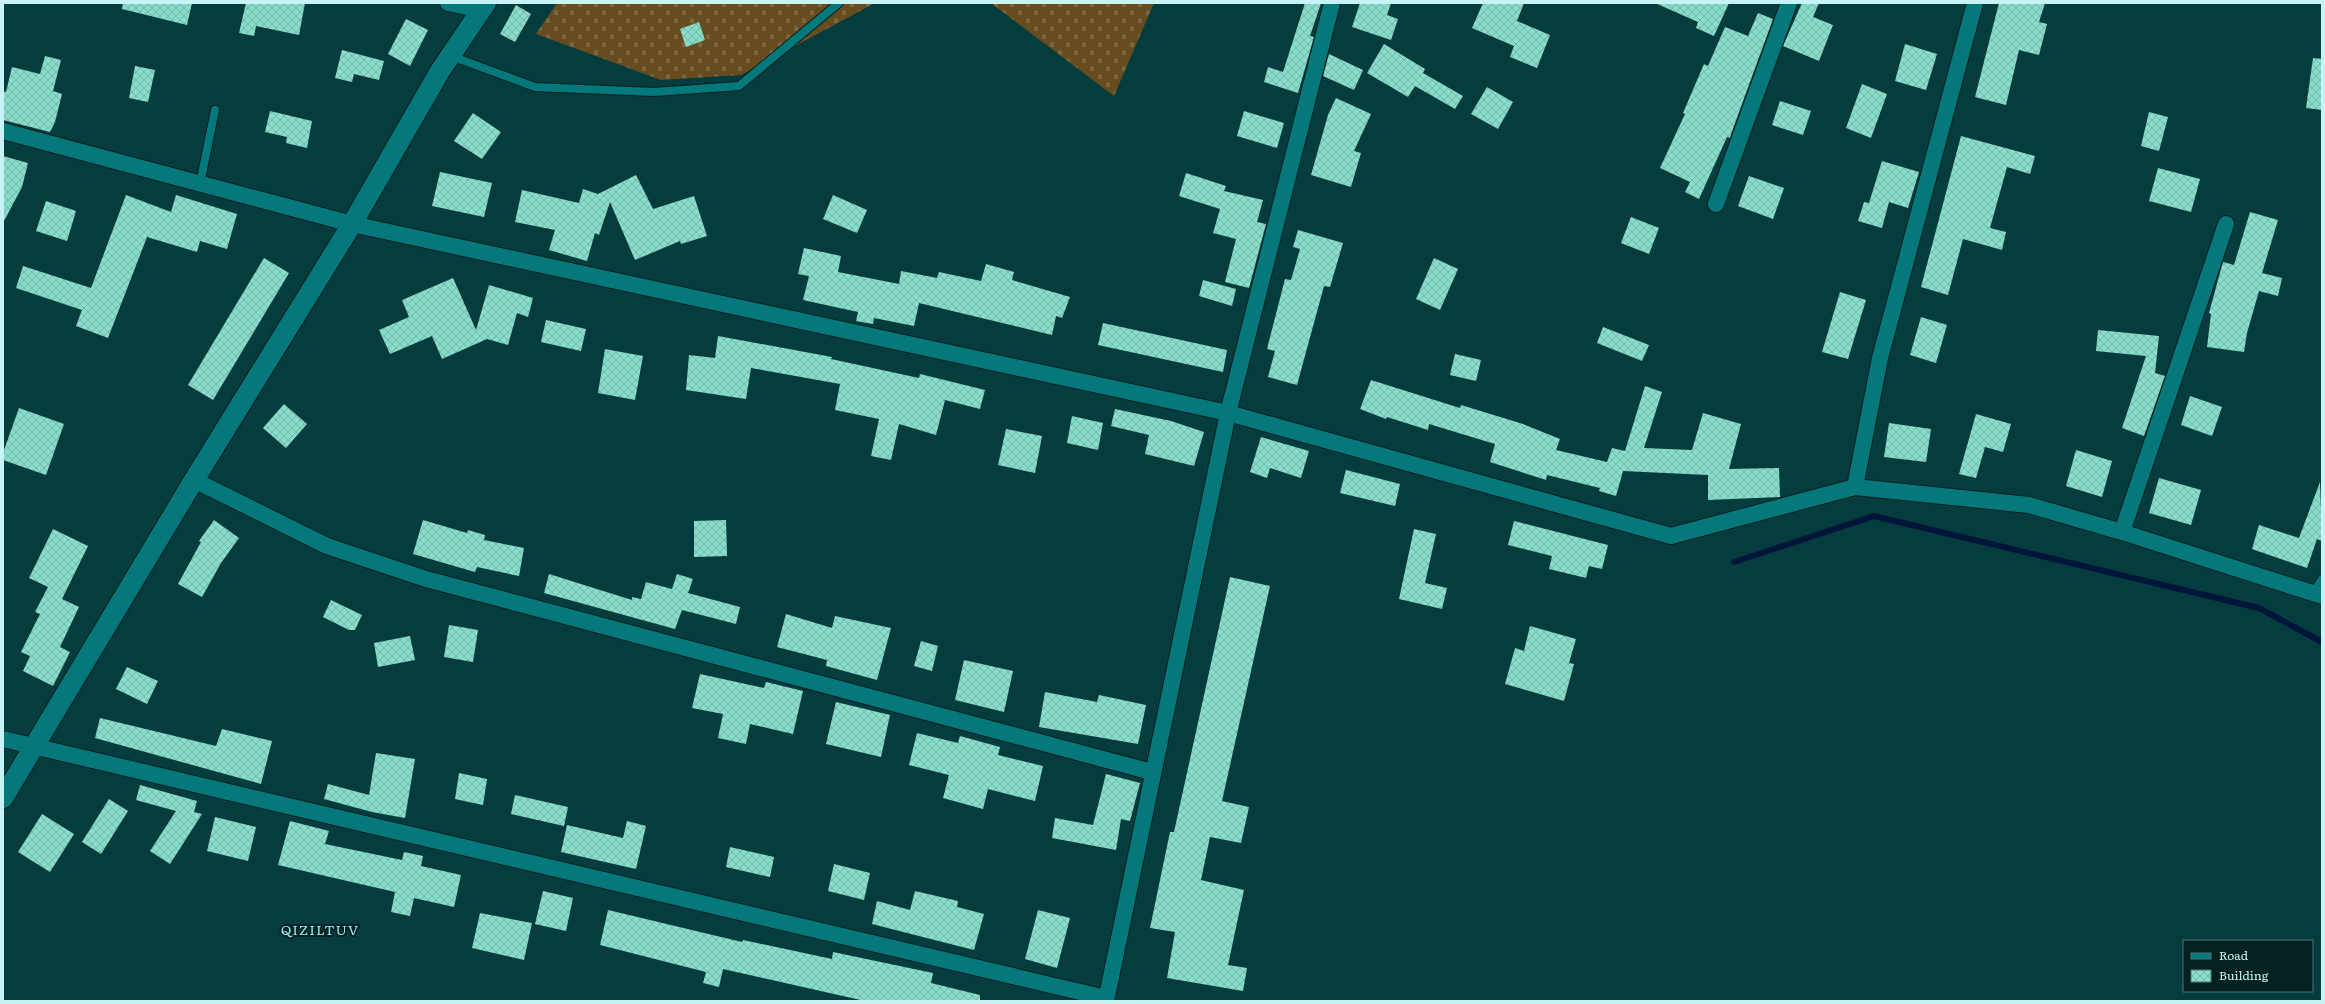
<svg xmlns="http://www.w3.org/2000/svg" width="2325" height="1004" font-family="Literata,serif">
	<defs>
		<pattern id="cemetery-stones" width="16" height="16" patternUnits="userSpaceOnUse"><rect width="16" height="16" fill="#674c20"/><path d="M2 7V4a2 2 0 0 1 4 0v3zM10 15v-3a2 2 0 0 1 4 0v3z" fill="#7b6641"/></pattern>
		<pattern id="building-cross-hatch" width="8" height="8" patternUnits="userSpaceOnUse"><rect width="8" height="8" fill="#88ddca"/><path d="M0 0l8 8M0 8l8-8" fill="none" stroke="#75b8aa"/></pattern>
	</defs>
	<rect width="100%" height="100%" fill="#053c3e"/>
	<g fill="url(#cemetery-stones)">
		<polygon points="557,3 875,3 741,75 661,80 536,34"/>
		<polygon points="970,3 1154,3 1114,96 992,4"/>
	</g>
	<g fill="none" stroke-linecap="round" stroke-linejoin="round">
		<polyline stroke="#00153b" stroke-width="6" points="1734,562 1874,516 2259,608 2322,642"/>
	</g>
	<g fill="url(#building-cross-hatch)">
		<polygon points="123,3 192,3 187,25 122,9"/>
		<polygon points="246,3 305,3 299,35 256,26 254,36 239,33"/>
		<polygon points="1305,3 1321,3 1310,36 1314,37 1298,93 1264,82 1268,67 1283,72"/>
		<polygon points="1360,3 1391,3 1387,15 1398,19 1391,40 1352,27"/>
		<polygon points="1483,3 1524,3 1517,21 1550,35 1537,68 1510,57 1514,46 1472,28"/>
		<polygon points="1655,3 1729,3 1714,36 1696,28 1698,22"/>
		<polygon points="1802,3 1819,3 1813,17 1833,25 1819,61 1783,46"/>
		<polygon points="1999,3 2045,3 2039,22 2047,24 2039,55 2019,50 2006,105 1975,97"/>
		<polygon points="516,5 531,14 515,42 500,34"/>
		<polygon points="1758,13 1773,19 1731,134 1730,138 1727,137 1699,199 1685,192 1690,182 1660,168 1685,114 1683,113 1704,64 1708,66 1725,27 1748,36"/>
		<polygon points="406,19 428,30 410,66 388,54"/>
		<polygon points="699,22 705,40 686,47 680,29"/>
		<polygon points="1384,44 1425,69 1423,73 1463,96 1455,109 1415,86 1408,97 1367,73"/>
		<polygon points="1905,44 1937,54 1926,90 1895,81"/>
		<polygon points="342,50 384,61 379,80 354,74 352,82 335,78"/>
		<polygon points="1329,54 1363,70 1354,90 1323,76"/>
		<polygon points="45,56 61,60 53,91 62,94 55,122 50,132 3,120 3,91 6,92 12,67 40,74"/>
		<polygon points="2313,58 2322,59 2322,110 2306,108"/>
		<polygon points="135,66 155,70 148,102 129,98"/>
		<polygon points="1862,84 1887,94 1871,138 1846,128"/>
		<polygon points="1487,87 1513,102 1498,129 1471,114"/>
		<polygon points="1336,98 1371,114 1354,151 1361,153 1351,187 1311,175 1328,115"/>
		<polygon points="1780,101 1811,111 1803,135 1772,125"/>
		<polygon points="270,111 312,121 307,148 286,143 287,137 265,132"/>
		<polygon points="1244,111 1284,123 1277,148 1237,136"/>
		<polygon points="2149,112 2168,117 2159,151 2141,146"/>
		<polygon points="473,113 501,132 482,159 454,141"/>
		<polygon points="1961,136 2035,156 2030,174 2007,167 1990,228 2006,232 2002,250 1963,239 1948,295 1921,287"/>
		<polygon points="3,156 28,163 22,187 3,223"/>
		<polygon points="1882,161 1919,172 1908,208 1889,202 1882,228 1858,221 1864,202 1869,203"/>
		<polygon points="2158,168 2200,179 2191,212 2149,201"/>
		<polygon points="440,172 492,183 484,217 432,206"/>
		<polygon points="1186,173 1226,186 1224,191 1263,200 1257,222 1266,224 1249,288 1225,282 1236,239 1213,233 1220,209 1179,196"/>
		<polygon points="636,175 653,209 694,196 707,236 681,244 680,241 635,260 610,202 599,235 595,233 587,261 549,250 555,230 515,222 522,190 579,203 583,189 598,194"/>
		<polygon points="1749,176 1784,188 1773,219 1738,206"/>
		<polygon points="126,195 171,212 176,195 237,214 227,249 200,241 197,252 147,237 108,338 76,326 82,310 16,288 23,266 91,288"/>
		<polygon points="833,195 867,210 857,233 823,219"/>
		<polygon points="46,201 76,211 67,241 36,231"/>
		<polygon points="2250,212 2278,220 2262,273 2282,278 2278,296 2259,291 2247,333 2244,352 2207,347 2211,314 2209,313 2223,262 2234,265"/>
		<polygon points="1631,217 1659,228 1649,254 1621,243"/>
		<polygon points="1298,230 1343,243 1330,287 1324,286 1297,385 1268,377 1275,351 1267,349 1285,279 1291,280 1300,249 1293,247"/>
		<polygon points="804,248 841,256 838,272 899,284 901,271 937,278 939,272 981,281 986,264 1014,272 1012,280 1070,297 1062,318 1056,316 1052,335 919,303 914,326 874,318 873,324 856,321 858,312 803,300 809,276 798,274"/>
		<polygon points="264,258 289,273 213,400 188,385"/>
		<polygon points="1434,258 1458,269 1440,310 1416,299"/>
		<polygon points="453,278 476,330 489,285 533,298 528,317 517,313 508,345 487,339 442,359 432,336 390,354 379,330 409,317 402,300"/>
		<polygon points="1203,280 1236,289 1232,306 1199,296"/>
		<polygon points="1840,292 1866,300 1848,359 1822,352"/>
		<polygon points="1921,317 1947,325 1936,363 1910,355"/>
		<polygon points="546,320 586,329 581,351 541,342"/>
		<polygon points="1103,323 1227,350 1223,372 1098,345"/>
		<polygon points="1603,327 1649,345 1642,361 1597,343"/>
		<polygon points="2098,330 2159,336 2155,373 2165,376 2144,436 2122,428 2146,356 2096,351"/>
		<polygon points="718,336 832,357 831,359 919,378 920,374 985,390 980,409 945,400 936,435 899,424 891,460 871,456 879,419 835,410 840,384 751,368 746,399 686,390 689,355 715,358"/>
		<polygon points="605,349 643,356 635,400 598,393"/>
		<polygon points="1455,354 1481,360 1476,381 1450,375"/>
		<polygon points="1371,380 1460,408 1461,405 1523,424 1560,439 1556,450 1607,462 1612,448 1625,451 1645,386 1662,392 1644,448 1692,450 1703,413 1741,424 1729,469 1779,468 1780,497 1708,500 1708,475 1623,471 1616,496 1599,491 1600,488 1547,475 1546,480 1490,462 1495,444 1429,424 1428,430 1387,417 1386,419 1360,409"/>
		<polygon points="2190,396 2222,407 2212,436 2181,425"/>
		<polygon points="284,404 307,424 286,448 263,428"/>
		<polygon points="19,408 64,424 46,475 3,460 3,453"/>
		<polygon points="1115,409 1171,421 1204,432 1194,466 1145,454 1149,435 1111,426"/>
		<polygon points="1976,414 2011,424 2003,452 1985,447 1976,478 1959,474"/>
		<polygon points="1072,416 1103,423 1098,450 1067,443"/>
		<polygon points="1889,423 1931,429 1926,462 1884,457"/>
		<polygon points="1006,429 1042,436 1035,473 998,465"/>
		<polygon points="1261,437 1309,451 1301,478 1270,468 1267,478 1250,472"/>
		<polygon points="2076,450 2112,461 2102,497 2066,486"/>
		<polygon points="1346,470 1400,484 1395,506 1340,493"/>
		<polygon points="2159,478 2201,490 2191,525 2149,513"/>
		<polygon points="2320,482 2322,541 2317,539 2307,568 2252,549 2259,525 2299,538"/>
		<polygon points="214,520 239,538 221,563 202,597 178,584 201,542 199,541"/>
		<polygon points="423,520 467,533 468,530 485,535 484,540 524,548 519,576 477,567 475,572 413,554"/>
		<polygon points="726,520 727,556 694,557 694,521"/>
		<polygon points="1514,521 1608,545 1602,569 1589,566 1586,578 1549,569 1552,556 1508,545"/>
		<polygon points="53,529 88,546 62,599 79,607 60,647 70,652 53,686 23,671 30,656 21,652 40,614 35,612 48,587 29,578"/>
		<polygon points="1414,529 1436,534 1425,583 1447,588 1442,609 1399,599"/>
		<polygon points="549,574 632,600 632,597 641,599 646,582 672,589 677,574 693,579 688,593 740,607 736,624 682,610 675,629 544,593"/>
		<polygon points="1230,577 1270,586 1222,801 1249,807 1241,843 1210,837 1201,880 1244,890 1228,965 1247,968 1243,991 1167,978 1175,932 1150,928 1170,832 1174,832"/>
		<polygon points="331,600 362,615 355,630 349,630 323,617"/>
		<polygon points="786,614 832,628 835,616 891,628 877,680 826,666 827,660 777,647"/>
		<polygon points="449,625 478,630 473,662 444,657"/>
		<polygon points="1530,626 1576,639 1569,663 1574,664 1564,701 1505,684 1515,648 1524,651"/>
		<polygon points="410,636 415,660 378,667 374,643"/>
		<polygon points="921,641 938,646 932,671 914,666"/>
		<polygon points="964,660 1013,671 1004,712 955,700"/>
		<polygon points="127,667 158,681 147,704 116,689"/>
		<polygon points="700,674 764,688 766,682 803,691 793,734 750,724 746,744 718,738 723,714 692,708"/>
		<polygon points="1045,692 1097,702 1099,695 1146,705 1138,744 1039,727"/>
		<polygon points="836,702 890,715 881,757 826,744"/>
		<polygon points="100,718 216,746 222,729 272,741 261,784 95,738"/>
		<polygon points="917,733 958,743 960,736 1000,747 998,755 1043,766 1035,801 988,789 983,809 943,798 949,775 909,765"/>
		<polygon points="376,753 415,759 405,818 372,812 324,799 328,784 369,795"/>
		<polygon points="459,773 487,779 483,805 455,799"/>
		<polygon points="1106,774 1140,783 1130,821 1121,819 1116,850 1052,838 1055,818 1093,825"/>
		<polygon points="140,785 197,801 194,812 202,814 170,864 150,851 176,811 136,800"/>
		<polygon points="515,795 568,807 564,826 511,814"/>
		<polygon points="109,799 128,811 101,854 82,842"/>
		<polygon points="42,814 74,834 50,872 18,852"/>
		<polygon points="215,817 256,827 248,861 207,851"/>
		<polygon points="290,821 329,831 325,844 402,860 404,852 423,856 421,866 461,875 454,907 414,898 410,916 391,912 395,892 278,865"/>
		<polygon points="627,821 646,826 636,869 561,852 567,825 623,838"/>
		<polygon points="730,847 774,857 770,877 726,867"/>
		<polygon points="834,864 870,873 864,900 828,891"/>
		<polygon points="543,891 573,898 566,931 535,924"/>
		<polygon points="915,891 958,901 957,907 984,914 974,950 872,924 877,901 910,910"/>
		<polygon points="608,910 742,942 743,940 832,959 833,952 933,973 931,983 980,995 980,1001 865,1001 723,969 719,987 703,983 706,972 600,945"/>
		<polygon points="1038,910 1070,918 1057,968 1025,959"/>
		<polygon points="480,913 532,923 524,960 472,948"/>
	</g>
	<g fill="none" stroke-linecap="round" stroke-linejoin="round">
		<defs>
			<g id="service">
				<polyline points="451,56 535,87 654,92 739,86 839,3"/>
				<polyline points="200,184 215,110"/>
				<polyline points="2313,593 2322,579"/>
			</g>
			<g id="minor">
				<polyline points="448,3 481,10"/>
				<polyline points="3,131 352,224 1228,413 1671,536 1855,487 2029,505 2122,532 2322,596"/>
				<polyline points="1716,204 1789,3"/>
				<polyline points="194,480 327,546 426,579 1152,772"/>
				<polyline points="1855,487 1880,358 1975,3"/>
				<polyline points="2122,532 2226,224"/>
				<polyline points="3,739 1106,998"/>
				<polyline points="1106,1001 1228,413 1332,3"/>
			</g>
			<polyline id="tertiary" points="3,798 194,480 352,224 440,71 486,3"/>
		</defs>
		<use href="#service" stroke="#032121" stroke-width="10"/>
		<use href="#minor" stroke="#032121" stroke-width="18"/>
		<use href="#tertiary" stroke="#032121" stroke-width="22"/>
		<use href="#service" stroke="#04787b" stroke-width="8"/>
		<use href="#minor" stroke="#04787b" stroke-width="16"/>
		<use href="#tertiary" stroke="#04787b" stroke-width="20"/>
	</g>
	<g text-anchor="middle" stroke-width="4" stroke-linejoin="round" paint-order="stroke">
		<g font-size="14" letter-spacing="1" fill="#90ecee" stroke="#032121">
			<text x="320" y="935">QIZILTUV</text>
		</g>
	</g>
	<rect width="2325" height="1004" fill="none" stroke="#c8f3f4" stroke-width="8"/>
	<rect x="2183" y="940" width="130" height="52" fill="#032121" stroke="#527575"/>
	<rect x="2191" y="953" width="20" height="6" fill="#04787b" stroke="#527575"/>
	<text x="2219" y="960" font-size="12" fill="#c8f3f4">Road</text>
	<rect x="2191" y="970" width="20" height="12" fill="url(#building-cross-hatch)" stroke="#527575"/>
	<text x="2219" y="980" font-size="12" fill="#c8f3f4">Building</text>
</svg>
